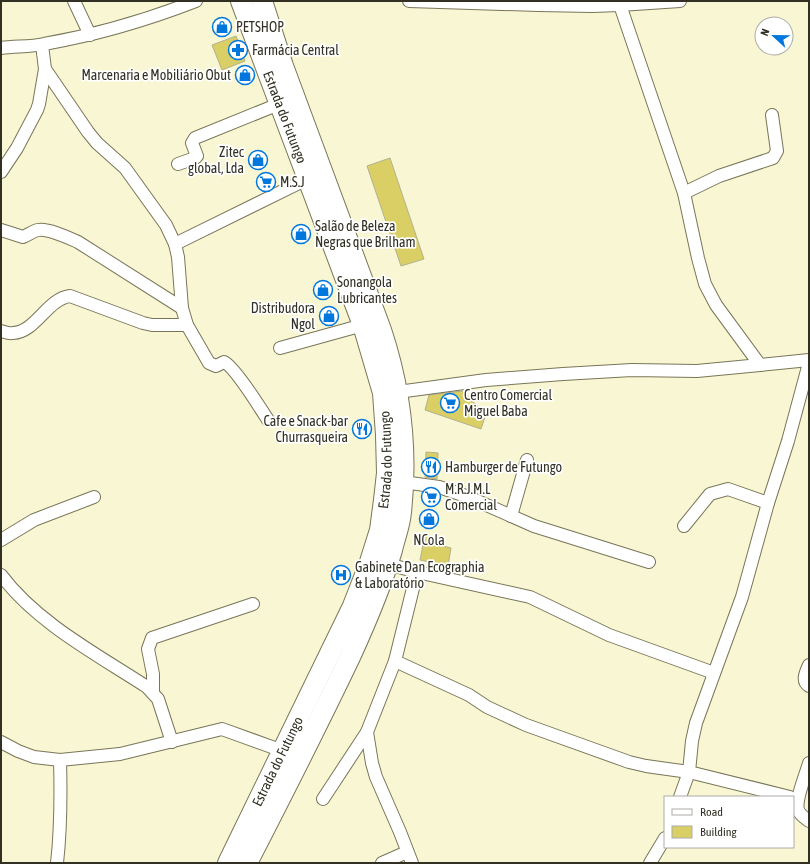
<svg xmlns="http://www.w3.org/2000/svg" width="810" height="864" font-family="'Asap Condensed',sans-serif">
	<rect width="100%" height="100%" fill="#f9f6d4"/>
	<g fill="#d9cf64" stroke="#b3b090">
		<polygon points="236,36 245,61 222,70 212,45"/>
		<polygon points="390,158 424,259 401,266 367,166"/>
		<polygon points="462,391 486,414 481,429 425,410 429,395"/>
		<polygon points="426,452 438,453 437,479 425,477"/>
		<polygon points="425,535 444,540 443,546 451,548 448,566 420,560"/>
	</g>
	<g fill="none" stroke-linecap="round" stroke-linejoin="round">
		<defs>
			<g id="minor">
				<polyline points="74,1 90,35"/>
				<polyline points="409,1 538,5 592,6 620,5 680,1"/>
				<polyline points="620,5 684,193 698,258 705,284 716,305 760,365 809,360"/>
				<path d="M 42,45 L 45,69 L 88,132 L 97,143 L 125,168 L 166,225 L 175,244 L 178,257 L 182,308 L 187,325 L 209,363 L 216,366 L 224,362 C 234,366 261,409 268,420"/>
				<path d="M 1,48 C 15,46 30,47 44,44 C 96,35 147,20 196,1"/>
				<polyline points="178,164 195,158 197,156 192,143 195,138 279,104"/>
				<polyline points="1,172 17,148 37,110 39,104 45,69"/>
				<polyline points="684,193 719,176 773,158 777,151 772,115"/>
				<path d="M 1,230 L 23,237 C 28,235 33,231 38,230 C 48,228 69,238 78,242 L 182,308"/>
				<polyline points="175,244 309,178"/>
				<path d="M 1,331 C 5,332 9,334 13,333 C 36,332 47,299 70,296 L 143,323 L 152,325 L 187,325"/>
				<polyline points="280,348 363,325"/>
				<polyline points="398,392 486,380 563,374 632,370 697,371 760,365"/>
				<polyline points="403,482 439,487 466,496 534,526 649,562"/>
				<polyline points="511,516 527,460"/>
				<polyline points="684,526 710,494 728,489 768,503"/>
				<polyline points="1,540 34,520 94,497"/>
				<polyline points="388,564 417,572 530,597 609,635 714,673"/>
				<path d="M 1,575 C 37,623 98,655 147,687 L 158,699 L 172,742"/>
				<polyline points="395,661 469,695 487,707 526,725 629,762 646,766 689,772 790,797"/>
				<path d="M 809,665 C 806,672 801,681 809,686"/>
				<polyline points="153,692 153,674 148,649 152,638 253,604"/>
				<polyline points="367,732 372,763 376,777 400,832 412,863"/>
				<polyline points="1,742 18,751 34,757 60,760 120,754 222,729 283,751"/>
				<path d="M 809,763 C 806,774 795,800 798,810 C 800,815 805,818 809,821"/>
				<polyline points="680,797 689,772 692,741 696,723 742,597 768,503 788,441 809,363"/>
				<polyline points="323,799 367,732 395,661 417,572"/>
				<path d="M 57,863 C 61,828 61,795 60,760"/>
				<polyline points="382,863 407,852"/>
				<polyline points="650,863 665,838"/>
			</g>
			<g id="trunk">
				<path id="s1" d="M 228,863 L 353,606 L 369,565 L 380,530 L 384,500 L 387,473 L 386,435 L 383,393 L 363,325 L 241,1"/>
				<path d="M 247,863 C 282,795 317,726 350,657 C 366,622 381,587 392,550 C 395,537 400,525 401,512 C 408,448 401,390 381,330 L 283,66 L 262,1"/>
			</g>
		</defs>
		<use href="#minor" stroke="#797658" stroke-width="14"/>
		<use href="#trunk" stroke="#797658" stroke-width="22"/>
		<use href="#minor" stroke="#fff" stroke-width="12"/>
		<use href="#trunk" stroke="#fff" stroke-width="20"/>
	</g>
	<defs>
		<symbol id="shop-ring" viewBox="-11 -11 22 22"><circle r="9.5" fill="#fff" stroke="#0177de" stroke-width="1.5"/><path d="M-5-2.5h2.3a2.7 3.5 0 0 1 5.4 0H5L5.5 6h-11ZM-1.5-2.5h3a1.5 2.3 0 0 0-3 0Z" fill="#0177de"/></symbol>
		<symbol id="pharmacy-ring" viewBox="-11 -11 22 22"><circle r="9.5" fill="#fff" stroke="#0177de" stroke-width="1.5"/><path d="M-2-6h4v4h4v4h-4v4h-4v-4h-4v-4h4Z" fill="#0177de"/></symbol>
		<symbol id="supermarket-ring" viewBox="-11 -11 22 22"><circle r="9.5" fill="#fff" stroke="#0177de" stroke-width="1.5"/><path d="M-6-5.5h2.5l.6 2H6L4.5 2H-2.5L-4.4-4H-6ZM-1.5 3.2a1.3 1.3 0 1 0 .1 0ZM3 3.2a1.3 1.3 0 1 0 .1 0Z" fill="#0177de"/></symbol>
		<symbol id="restaurant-ring" viewBox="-11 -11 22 22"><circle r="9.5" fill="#fff" stroke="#0177de" stroke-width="1.5"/><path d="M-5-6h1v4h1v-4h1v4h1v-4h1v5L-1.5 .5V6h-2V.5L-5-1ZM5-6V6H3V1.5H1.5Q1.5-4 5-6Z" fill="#0177de"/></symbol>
		<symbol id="hospital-ring" viewBox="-11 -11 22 22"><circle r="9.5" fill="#fff" stroke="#0177de" stroke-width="1.5"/><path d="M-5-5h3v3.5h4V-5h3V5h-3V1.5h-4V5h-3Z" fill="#0177de"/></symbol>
	</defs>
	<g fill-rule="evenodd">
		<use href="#shop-ring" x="211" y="16" width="22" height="22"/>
		<use href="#pharmacy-ring" x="227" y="39" width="22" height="22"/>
		<use href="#shop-ring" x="234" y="64" width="22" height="22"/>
		<use href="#shop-ring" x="247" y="149" width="22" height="22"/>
		<use href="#supermarket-ring" x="255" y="171" width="22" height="22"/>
		<use href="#shop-ring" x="290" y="223" width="22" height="22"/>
		<use href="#shop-ring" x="312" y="279" width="22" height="22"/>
		<use href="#shop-ring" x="318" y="305" width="22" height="22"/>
		<use href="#supermarket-ring" x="439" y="392" width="22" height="22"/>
		<use href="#restaurant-ring" x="351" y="418" width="22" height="22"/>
		<use href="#restaurant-ring" x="420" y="456" width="22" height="22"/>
		<use href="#supermarket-ring" x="420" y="486" width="22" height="22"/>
		<use href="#shop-ring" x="418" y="508" width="22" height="22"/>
		<use href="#hospital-ring" x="330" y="564" width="22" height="22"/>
	</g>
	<g text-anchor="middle" stroke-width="3.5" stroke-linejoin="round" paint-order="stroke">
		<g font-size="14" fill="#313023" stroke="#fff" text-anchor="start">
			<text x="236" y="32">PETSHOP</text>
			<text x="252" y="55">Farmácia Central</text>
			<text x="231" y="80" text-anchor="end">Marcenaria e Mobiliário Obut</text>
			<text x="244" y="157" text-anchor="end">Zitec<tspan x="244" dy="16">global, Lda</tspan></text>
			<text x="280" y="187">M.S.J</text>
			<text x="315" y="231">Salão de Beleza<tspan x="315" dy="16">Negras que Brilham</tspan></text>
			<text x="337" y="287">Sonangola<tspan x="337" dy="16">Lubricantes</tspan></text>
			<text x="315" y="313" text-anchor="end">Distribudora<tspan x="315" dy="16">Ngol</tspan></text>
			<text x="464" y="400">Centro Comercial<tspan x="464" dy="16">Miguel Baba</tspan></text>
			<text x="348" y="426" text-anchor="end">Cafe e Snack-bar<tspan x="348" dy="16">Churrasqueira</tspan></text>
			<text x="445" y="472">Hamburger de Futungo</text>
			<text x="445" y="494">M.R.J.M.L<tspan x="445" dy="16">Comercial</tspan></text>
			<text x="429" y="545" text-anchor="middle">NCola</text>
			<text x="355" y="572">Gabinete Dan Ecographia<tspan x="355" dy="16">&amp; Laboratório</tspan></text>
		</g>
		<g font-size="14" fill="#313023" stroke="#fff">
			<text transform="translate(285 117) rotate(69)" y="5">Estrada do Futungo</text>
			<text dy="5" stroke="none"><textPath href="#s1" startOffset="437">Estrada do Futungo</textPath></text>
			<text dy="5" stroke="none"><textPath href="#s1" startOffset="113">Estrada do Futungo</textPath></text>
		</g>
	</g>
	<rect width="810" height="864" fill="none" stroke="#313023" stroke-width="4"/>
	<rect x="664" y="796" width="130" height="52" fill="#ffffff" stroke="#adaca7"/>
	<rect x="672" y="809" width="20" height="6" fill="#ffffff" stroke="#adaca7"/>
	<text x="700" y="816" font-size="12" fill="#313023">Road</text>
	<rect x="672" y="826" width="20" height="12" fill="#d9cf64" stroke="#adaca7"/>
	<text x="700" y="836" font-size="12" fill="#313023">Building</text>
	<g transform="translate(774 36) rotate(292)"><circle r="19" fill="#ffffff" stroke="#adaca7"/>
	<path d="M0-3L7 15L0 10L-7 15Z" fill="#0177de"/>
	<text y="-6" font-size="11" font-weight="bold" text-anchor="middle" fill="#313023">N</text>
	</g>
</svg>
